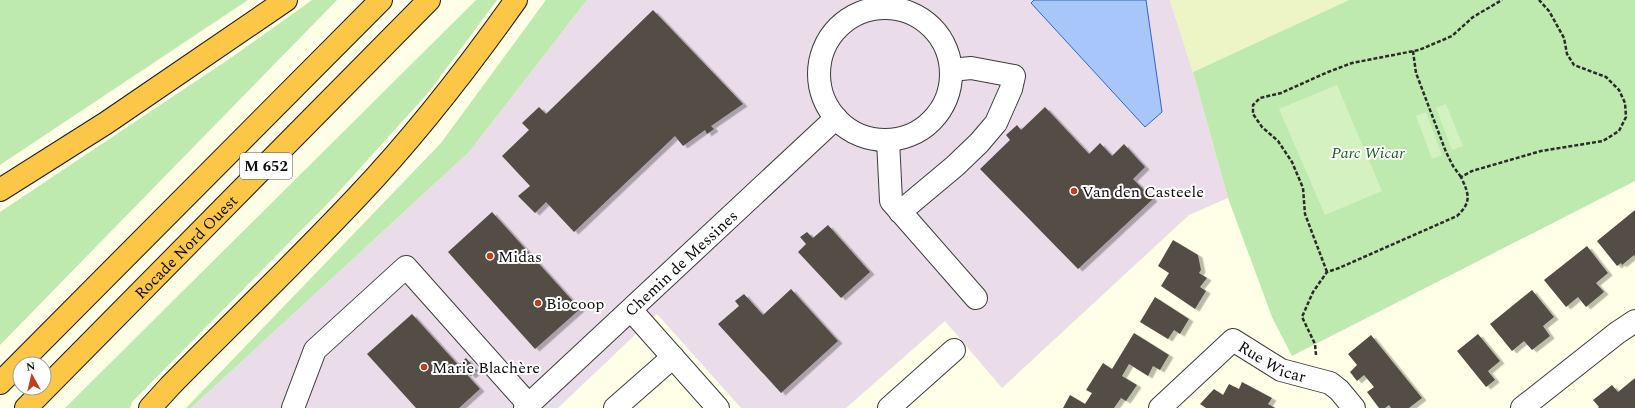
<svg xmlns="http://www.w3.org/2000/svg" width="1635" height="408" font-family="Spectral,serif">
	<defs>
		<filter id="shadow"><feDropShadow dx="4.5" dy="2.5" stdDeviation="0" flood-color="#0004"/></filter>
	</defs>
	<rect width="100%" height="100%" fill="#feffe6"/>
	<polygon fill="#eadce8" points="587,0 1170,0 1193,72 1228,198 1189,215 1002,388 945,321 846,408 741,408 657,314 558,408 191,408 469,152"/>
	<polygon fill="#edf5c5" points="1170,0 1349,0 1193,72"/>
	<g fill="#bfeaaf">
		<polygon points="0,0 248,0 0,165"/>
		<polygon points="312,0 337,0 0,345 0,212 238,53"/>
		<polygon points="476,0 497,0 428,93 333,198 132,402 130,408 65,408"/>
		<polygon points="546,0 587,0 469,152 191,408 186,408 441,143"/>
		<polygon points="1349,0 1635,0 1635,181 1292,356 1272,317 1228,198 1193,72"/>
	</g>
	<g fill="#d4f1c1">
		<polygon points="1337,85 1382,191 1325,215 1279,109"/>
		<polygon points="1446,104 1463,146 1452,150 1436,108"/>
		<polygon points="1426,112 1442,155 1432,159 1416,116"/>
	</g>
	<polygon fill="#a8c6f9" stroke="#2c66d3" points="1034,0 1146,0 1162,112 1145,127 1031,3"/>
	<g fill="#524e45" filter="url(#shadow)">
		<polygon points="653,10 743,104 711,126 714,129 707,134 705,130 683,146 675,136 574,232 546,202 535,213 518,196 530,186 502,156 529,130 522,123 539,107 546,114"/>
		<polygon points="1045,107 1089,154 1100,143 1112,156 1124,144 1145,167 1133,179 1153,199 1078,269 980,169 1010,140 1006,135 1017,125 1021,130"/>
		<polygon points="1635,210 1635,257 1634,255 1622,265 1621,263 1617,266 1597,241"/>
		<polygon points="492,212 580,309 535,349 448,252"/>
		<polygon points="828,225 870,272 841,298 798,252 806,244 800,237 807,232 813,238"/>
		<polygon points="1173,240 1198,255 1201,270 1199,273 1207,278 1200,287 1206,291 1195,309 1161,286 1169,273 1158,266"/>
		<polygon points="1587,246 1608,273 1596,283 1604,292 1586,307 1578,297 1566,307 1544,280"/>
		<polygon points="791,289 838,341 781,393 718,324 739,306 735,301 744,294 763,315"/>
		<polygon points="1532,290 1554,317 1543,326 1550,336 1532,350 1524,341 1512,351 1490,324"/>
		<polygon points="1155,297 1189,319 1180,334 1174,330 1168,339 1140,322"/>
		<polygon points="412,314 480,389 459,408 416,408 367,354"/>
		<polygon points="1134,333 1169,355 1160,370 1153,366 1148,376 1129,364 1122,376 1137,385 1126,401 1121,398 1114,408 1063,408 1070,395 1085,404 1092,393 1086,390 1103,363 1112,369"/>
		<polygon points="1478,334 1500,361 1488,371 1495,380 1486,387 1457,351"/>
		<polygon points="1371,335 1422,398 1409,408 1391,408 1389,405 1385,408 1379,408 1367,392 1374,387 1364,375 1357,381 1350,372 1357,365 1348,354"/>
		<polygon points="466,358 477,371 471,376 460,364"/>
		<polygon points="1635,378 1635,408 1598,408 1599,407 1593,400 1612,385 1618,392"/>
		<polygon points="1242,382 1272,398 1268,404 1275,408 1206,408 1200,404 1214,389 1223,395 1229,384 1239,389"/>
	</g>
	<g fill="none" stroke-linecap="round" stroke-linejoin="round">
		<defs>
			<g id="minor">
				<circle cx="885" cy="74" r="66"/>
				<polyline points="888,140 891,201 976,298"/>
				<polyline points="900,212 955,166 979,143 996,123 1011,89 1014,76 971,68 951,70"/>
				<polyline points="631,310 718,408"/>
				<polyline points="293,408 315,350 406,267 529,405"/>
				<path id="s1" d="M 525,408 L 836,118"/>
				<polyline points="615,408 673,357"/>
				<polyline points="889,408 954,350"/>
				<path id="s2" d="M 1160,408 L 1233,340 L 1281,370 L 1330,383 L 1339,390 L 1354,408"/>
				<polyline points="1522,408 1617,333 1635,321"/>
			</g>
			<g id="highway">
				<polyline points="0,190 106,123 286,0"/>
				<polyline points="0,383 381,0"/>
				<path id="s3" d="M 26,408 L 429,0"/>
				<path d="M 150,408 L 170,386 C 232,323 296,262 357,197 C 415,136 467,69 516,0"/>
			</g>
		</defs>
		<use href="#minor" stroke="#3c3c3c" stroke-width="24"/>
		<use href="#highway" stroke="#1a1a1a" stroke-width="24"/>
		<g stroke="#2b2b2b" stroke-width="2.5" stroke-dasharray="4 2" stroke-linecap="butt">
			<polyline points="1413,51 1416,73 1446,152 1453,166 1461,177"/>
			<polyline points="1327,272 1305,214 1303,188 1292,162 1278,141 1262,127 1253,114 1253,105 1260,98 1281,93 1328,72 1352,63 1419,50 1452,36 1473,17 1502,0"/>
			<path d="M 1316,355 L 1315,344 L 1302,317 L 1313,292 L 1327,272 L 1339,268 L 1457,216 C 1472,202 1469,194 1461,177 L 1472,171 L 1541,151 L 1603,141 L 1619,131 L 1626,117 L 1625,103 L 1619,90 L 1606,77 L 1574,65 L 1567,54 L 1564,38 L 1549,11 L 1539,0"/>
		</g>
		<use href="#minor" stroke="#fff" stroke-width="22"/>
		<use href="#highway" stroke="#fcc747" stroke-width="22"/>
	</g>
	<g fill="#be3e1d" stroke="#fff" stroke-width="1.5">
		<circle cx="1074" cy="191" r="4"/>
		<circle cx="490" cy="256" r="4"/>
		<circle cx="538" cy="303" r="4"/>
		<circle cx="424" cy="367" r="4"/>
	</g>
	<g text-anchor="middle" stroke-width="4" stroke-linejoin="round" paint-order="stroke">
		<rect fill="#fff" stroke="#535353" stroke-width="1" x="240" y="153" width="52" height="26" rx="3"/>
		<g font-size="15" font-weight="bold" fill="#090909">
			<text x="266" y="171">M 652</text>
		</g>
		<g font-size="16" font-style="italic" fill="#19621c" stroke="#fff">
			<text x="1368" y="158">Parc Wicar</text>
		</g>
		<g font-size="16" fill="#090909" stroke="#fff" text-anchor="start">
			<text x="1082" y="197">Van den Casteele</text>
			<text x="498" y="262">Midas</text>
			<text x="546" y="309">Biocoop</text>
			<text x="432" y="373">Marie Blachère</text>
		</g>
		<g font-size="16" fill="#090909" stroke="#fff">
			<text dy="6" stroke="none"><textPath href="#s3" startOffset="227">Rocade Nord Ouest</textPath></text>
			<text dy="6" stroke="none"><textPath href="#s1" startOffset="213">Chemin de Messines</textPath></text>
			<text dy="6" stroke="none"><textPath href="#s2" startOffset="145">Rue Wicar</textPath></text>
		</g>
	</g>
	<g transform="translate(32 376) rotate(352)"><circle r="19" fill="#ffffff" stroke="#9d9d9d"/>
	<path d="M0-3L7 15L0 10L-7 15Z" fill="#be3e1d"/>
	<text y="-6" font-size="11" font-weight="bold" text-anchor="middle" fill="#090909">N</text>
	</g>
</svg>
